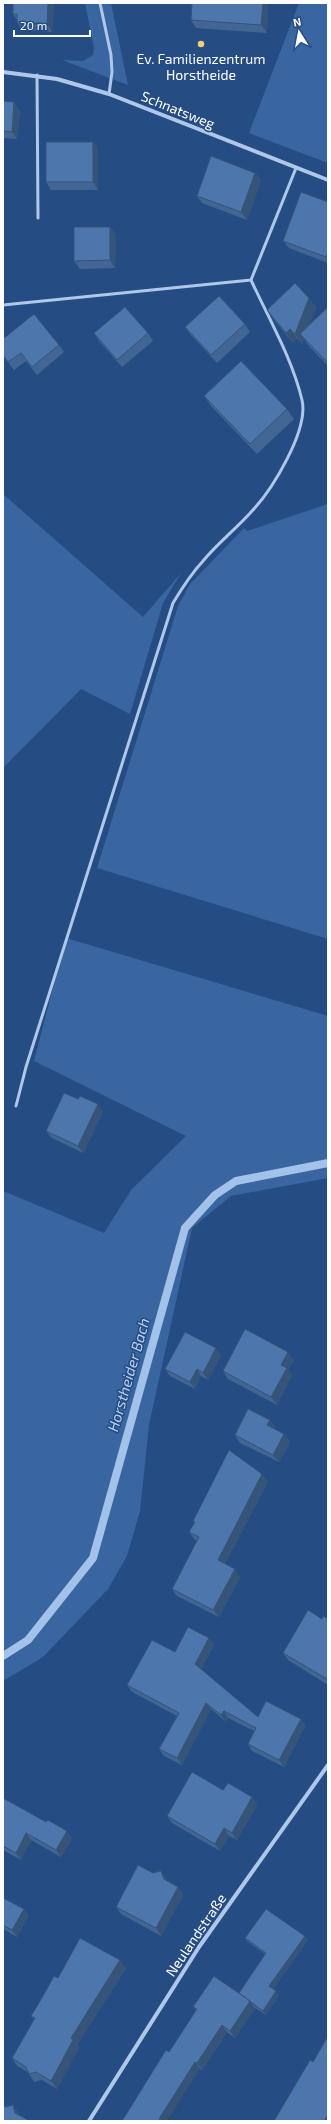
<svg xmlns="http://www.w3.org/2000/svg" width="331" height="2124" font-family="'Exo 2',sans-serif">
	<rect width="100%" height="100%" fill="#254d84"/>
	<g fill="#3966a1">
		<polygon points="85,3 111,3 128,85 62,60 83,61 93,55 94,48"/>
		<polygon points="299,3 328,3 328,163 249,133"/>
		<polygon points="3,494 143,617 181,573 163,603 130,714 81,689 3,768"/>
		<polygon points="328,504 328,939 97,868 178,606 190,584 244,528 247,531"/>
		<polygon points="66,938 328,1016 328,1178 231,1196 192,1228 149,1425 140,1511 127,1556 108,1589 43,1657 3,1681 3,1191 104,1233 131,1190 186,1136 34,1061"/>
	</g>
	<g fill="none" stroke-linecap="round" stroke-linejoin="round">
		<polyline stroke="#a3c2e9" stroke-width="8" points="3,1656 28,1640 93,1558 185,1228 215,1195 236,1181 328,1163"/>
		<g stroke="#afc7e8" stroke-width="3">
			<polyline points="100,3 111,55 112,72 109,94"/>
			<polyline points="37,75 38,218"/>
			<polyline points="3,305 251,280"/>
			<path d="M 16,1106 L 26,1067 L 173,603 C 182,588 191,574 203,561 C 218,543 237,528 252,511 C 272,490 309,430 302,400 C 292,358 269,319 251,280 L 296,168"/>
		</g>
		<g stroke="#afc7e8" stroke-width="4">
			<polyline points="3,72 57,79 109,94 328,180"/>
			<polyline points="89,2121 199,1947 328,1765"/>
		</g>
	</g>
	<g fill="#426694">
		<polygon points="54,3 52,32 22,30 17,22 17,20 13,14"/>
		<polygon points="192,3 268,3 267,33 196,28 191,20"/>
		<polygon points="3,101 20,110 17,139 3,138"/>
		<polygon points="93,142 98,150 98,190 51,190 46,182"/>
		<polygon points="255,173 261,180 247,220 202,203 197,196"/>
		<polygon points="328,202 328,263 289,248 283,241"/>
		<polygon points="110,227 116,235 115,268 80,269 74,261"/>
		<polygon points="309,298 316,308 309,325 328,307 328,366 307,344 304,339 302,344 297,338 293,343 274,320 267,310"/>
		<polygon points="245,324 250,332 217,363 191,335 185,327"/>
		<polygon points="94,333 148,333 153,341 122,367 99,341"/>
		<polygon points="3,339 59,345 64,352 37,375 26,361 14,370 3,356"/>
		<polygon points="204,396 287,409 294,419 257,454 211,406"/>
		<polygon points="103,1112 83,1153 52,1138 46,1131"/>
		<polygon points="221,1355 208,1380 201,1376 195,1389 170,1376 165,1369"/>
		<polygon points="294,1360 288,1370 292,1375 277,1405 228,1379 223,1371"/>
		<polygon points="270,1420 275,1427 275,1429 290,1441 279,1462 240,1443 235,1435"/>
		<polygon points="268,1481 225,1564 240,1577 219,1617 177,1596 172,1589 197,1541 195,1540 189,1532 194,1523 193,1521"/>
		<polygon points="322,1619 328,1619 328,1685 288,1660 283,1653"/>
		<polygon points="214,1645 201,1669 258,1717 301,1719 305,1726 284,1767 252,1751 248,1744 254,1731 228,1718 225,1721 211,1709 182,1765 164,1756 159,1749 177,1716 132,1692 127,1685 175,1652"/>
		<polygon points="223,1790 252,1797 257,1805 237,1840 229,1836 220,1851 172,1823 167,1816"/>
		<polygon points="3,1798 72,1838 61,1857 31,1840 21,1860 3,1850"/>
		<polygon points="161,1871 166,1879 167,1881 178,1887 183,1895 161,1936 121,1914 116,1907 153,1873"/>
		<polygon points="3,1898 24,1909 28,1916 17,1937 3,1929"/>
		<polygon points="245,1938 308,1940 273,1989 276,1991 279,1995 266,2015 255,2008 235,2038 227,2032 202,2070 169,2052 196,2010 193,2007 239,1993 265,1954 248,1942"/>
		<polygon points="126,1968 77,2045 79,2047 57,2089 42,2080 34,2082 28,2072 17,2066 12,2058 34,2019 31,2016 58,1978"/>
	</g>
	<g fill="#365378">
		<polygon points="48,3 54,3 52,32 47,24"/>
		<polygon points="263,3 268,3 267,33 261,25"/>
		<polygon points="14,102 20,110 17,139 12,132"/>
		<polygon points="93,142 98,150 98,190 93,182"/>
		<polygon points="255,173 261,180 247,220 241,212"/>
		<polygon points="110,227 116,235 115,268 110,260"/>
		<polygon points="309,298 316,308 304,338 300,334 304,339 302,344 295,334"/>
		<polygon points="290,329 297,338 293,343 286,333"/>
		<polygon points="98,1104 103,1112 83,1153 78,1146"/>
		<polygon points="216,1348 221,1355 208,1380 203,1373"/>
		<polygon points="288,1352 294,1360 288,1370 292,1375 277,1405 271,1397 281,1365"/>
		<polygon points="197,1369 201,1376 195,1389 190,1382"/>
		<polygon points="270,1420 275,1427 273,1433 267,1425"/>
		<polygon points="284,1434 290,1441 279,1462 273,1455"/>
		<polygon points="262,1474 268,1481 223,1568 218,1560"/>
		<polygon points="235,1569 240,1577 219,1617 213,1610"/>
		<polygon points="209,1638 214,1645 200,1671 195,1664"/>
		<polygon points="206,1703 211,1709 182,1765 177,1758"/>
		<polygon points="224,1711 228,1718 225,1721 221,1715"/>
		<polygon points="301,1719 305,1726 284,1767 279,1760"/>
		<polygon points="252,1797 257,1805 237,1840 232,1833"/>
		<polygon points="224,1828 229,1836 220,1851 215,1844"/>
		<polygon points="67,1831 72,1838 61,1857 56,1850"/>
		<polygon points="26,1833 31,1840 21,1860 16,1853"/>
		<polygon points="161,1871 166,1879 169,1887 164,1879"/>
		<polygon points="178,1887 183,1895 161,1936 156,1928"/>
		<polygon points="24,1909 28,1916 17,1937 12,1930"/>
		<polygon points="305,1936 308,1940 272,1991 269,1986"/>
		<polygon points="120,1960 126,1968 77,2045 79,2047 57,2089 51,2081 71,2038"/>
		<polygon points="276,1991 279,1995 266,2015 263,2011"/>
		<polygon points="250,2001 255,2008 235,2038 230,2031"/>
		<polygon points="222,2025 227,2032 202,2070 197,2063"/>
		<polygon points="195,2062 200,2069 167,2121 161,2121 159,2119"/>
		<polygon points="13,2105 19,2113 21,2121 15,2113"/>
		<polygon points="328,2115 328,2121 324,2121"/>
	</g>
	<g fill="#4d77ac" stroke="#365378">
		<polygon points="13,3 48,3 47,24 17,22 17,14 13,14"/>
		<polygon points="192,3 263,3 261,25 191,20"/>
		<polygon points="3,101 14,102 12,132 3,131"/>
		<rect x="46" y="142" width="47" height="40"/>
		<polygon points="211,156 255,173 241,212 197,196"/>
		<polygon points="301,192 328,202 328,252 326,257 283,241"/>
		<polygon points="74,227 110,227 110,260 74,261"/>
		<polygon points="295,283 309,298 295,334 290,329 286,333 267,310"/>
		<polygon points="219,296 245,324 211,355 185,327"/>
		<polygon points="125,307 148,333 117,360 94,333"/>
		<polygon points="328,307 328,363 300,334"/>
		<polygon points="34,314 59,345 32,367 21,353 8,362 3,355 3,339"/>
		<polygon points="241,361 287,409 250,444 204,396"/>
		<polygon points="64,1093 78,1099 80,1096 98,1104 78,1146 46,1131"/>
		<polygon points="245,1329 288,1352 281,1365 287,1368 271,1397 223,1371"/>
		<polygon points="185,1332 216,1348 203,1373 197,1369 190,1382 165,1369"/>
		<polygon points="248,1409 270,1420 267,1425 284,1434 273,1455 235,1435"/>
		<polygon points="229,1450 262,1474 218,1560 235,1569 213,1610 172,1589 199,1537 189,1532 195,1522 193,1521"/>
		<polygon points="308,1610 322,1619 323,1616 328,1619 328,1677 327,1679 283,1653"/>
		<polygon points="188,1627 209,1638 195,1664 258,1717 266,1701 301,1719 279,1760 248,1744 256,1728 224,1711 221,1715 206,1703 177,1758 159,1749 179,1713 127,1685 152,1640 175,1652"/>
		<polygon points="192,1772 223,1790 228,1783 252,1797 232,1833 224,1828 215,1844 167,1816"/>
		<polygon points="3,1798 46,1822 48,1820 67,1831 56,1850 26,1833 16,1853 3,1846"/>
		<polygon points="138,1865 153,1873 161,1871 164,1879 178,1887 156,1928 116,1907"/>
		<polygon points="3,1898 24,1909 12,1930 3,1925"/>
		<polygon points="266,1909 305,1936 269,1986 276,1991 263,2011 239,1993 266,1953 245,1938"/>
		<polygon points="80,1938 120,1960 71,2038 73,2040 51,2081 36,2072 29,2074 26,2067 12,2058 35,2018 31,2016 43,1996 54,1976 58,1978"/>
		<polygon points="214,1976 250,2001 230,2031 222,2025 197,2063 195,2062 159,2119 163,2121 122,2121 166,2050 169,2052 197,2009 193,2007"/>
		<polygon points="328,2036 328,2115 324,2121 274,2121 310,2060 313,2062"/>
		<polygon points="3,2105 6,2107 13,2105 15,2113 30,2121 3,2121"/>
	</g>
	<circle fill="#f2cf73" stroke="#254d84" stroke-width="1.5" cx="201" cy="44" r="4"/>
	<g text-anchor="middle" stroke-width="3" stroke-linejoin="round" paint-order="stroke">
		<g font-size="14" fill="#fff" stroke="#254d84">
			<text x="201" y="64">Ev. Familienzentrum<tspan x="201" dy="16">Horstheide</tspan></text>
		</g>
		<g font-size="14" fill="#fff" stroke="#254d84">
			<text transform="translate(178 110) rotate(22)" y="5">Schnatsweg</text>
			<text transform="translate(196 1935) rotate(-56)" y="5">Neulandstraße</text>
		</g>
		<g font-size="15" font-style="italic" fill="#bad1ef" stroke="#254d84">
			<text transform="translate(129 1375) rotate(-74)" y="5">Horstheider Bach</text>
		</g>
	</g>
	<rect width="331" height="2124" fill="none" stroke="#ffffff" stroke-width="8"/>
	<g transform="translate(299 32) rotate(349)" stroke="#254d84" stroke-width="3" paint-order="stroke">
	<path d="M0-3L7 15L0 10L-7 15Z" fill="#ffffff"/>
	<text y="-6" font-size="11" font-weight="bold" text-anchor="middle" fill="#ffffff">N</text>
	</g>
	<path d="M14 30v6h76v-6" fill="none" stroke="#ffffff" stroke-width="2"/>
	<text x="20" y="30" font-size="12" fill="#ffffff" stroke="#254d84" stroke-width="3" paint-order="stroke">20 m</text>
</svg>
